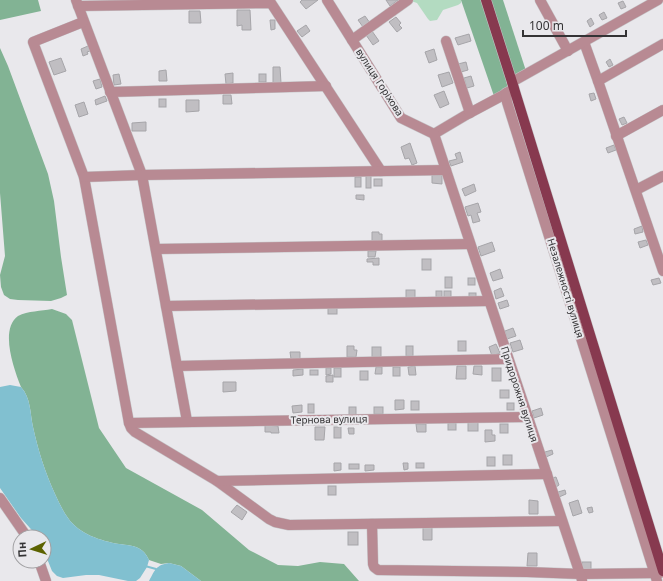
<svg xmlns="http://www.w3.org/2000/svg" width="663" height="581" font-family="'Noto Sans',sans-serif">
	<rect width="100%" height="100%" fill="#e9e8ec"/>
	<polygon fill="#b3dbc1" points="408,0 461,0 461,3 458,5 443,10 437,20 430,21 428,19 417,3"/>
	<g fill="#82b394">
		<polygon points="0,0 38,0 41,11 0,20"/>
		<polygon points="461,0 503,0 527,74 495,99"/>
		<polygon points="0,48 8,66 48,174 54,201 61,257 67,295 61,298 51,301 18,300 10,299 4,295 1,287 0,275 5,256 0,193"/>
		<path d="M 52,309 L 66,314 L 72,320 L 99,428 L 126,468 L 202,510 L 249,550 L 278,565 L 298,566 L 320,562 L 344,564 L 359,581 L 201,581 L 181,566 L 169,563 L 161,564 L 149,560 C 147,556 145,552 140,549 C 134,545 126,545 119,544 C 101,541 79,534 68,518 C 63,511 59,503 55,494 C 45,472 38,450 33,427 C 30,413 31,398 21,387 C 13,367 0,329 18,316 C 28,311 41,311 52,309 Z"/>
	</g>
	<g fill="#81c0d0">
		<path d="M 10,385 L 21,387 C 31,398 30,413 33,427 C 38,450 45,472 55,494 C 59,503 63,511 68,518 C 79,534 101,541 119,544 C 126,545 134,545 140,549 C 145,552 147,556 149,560 L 147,567 L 140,578 L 136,581 L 128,581 L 99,575 L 86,575 L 63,578 L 57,576 L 52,571 L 44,551 L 44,537 L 38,537 L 21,518 L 0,488 L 0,387 Z"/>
		<path d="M 169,563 L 181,566 L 201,581 L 149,581 C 155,570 156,565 169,563 Z"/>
	</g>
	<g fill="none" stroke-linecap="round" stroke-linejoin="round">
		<polyline stroke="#81c0d0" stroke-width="2" points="145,566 156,569 158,571"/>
	</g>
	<g fill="#c0bec2" stroke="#a6a5a9">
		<polygon points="302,0 318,0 306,9 300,2"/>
		<polygon points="386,0 398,0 390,6"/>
		<polygon points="623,1 626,7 621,9 618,3"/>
		<polygon points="237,10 250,10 251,30 242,30 242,25 237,26"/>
		<polygon points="189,11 200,11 201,23 189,23"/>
		<polygon points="604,12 607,18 602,20 599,15"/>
		<polygon points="365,16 370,23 363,27 358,20"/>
		<polygon points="396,17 401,23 399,25 402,28 397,32 389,22"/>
		<polygon points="591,18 594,24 590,27 587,21"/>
		<polygon points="270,20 275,20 275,29 271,30"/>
		<polygon points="306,25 310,31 302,37 297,31"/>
		<polygon points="372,31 379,41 373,45 366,35"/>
		<polygon points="469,34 471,41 458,45 455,38"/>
		<polygon points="88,46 90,51 87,52 88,54 83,56 81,49"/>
		<polygon points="434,49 437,60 429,63 425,52"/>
		<polygon points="61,58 66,71 54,75 49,62"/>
		<polygon points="610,59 613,65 609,67 606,62"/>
		<polygon points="466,62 468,70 461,72 458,64"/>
		<polygon points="273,67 280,67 281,83 273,83"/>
		<polygon points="166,70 167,81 159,81 159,71"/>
		<polygon points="449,72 453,83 442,87 438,75"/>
		<polygon points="233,73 233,83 226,84 225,74"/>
		<polygon points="119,74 121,84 114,85 113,75"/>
		<rect x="259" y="74" width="7" height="8"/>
		<polygon points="471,76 474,86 467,88 464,78"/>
		<polygon points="100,79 102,87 96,89 93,81"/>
		<polygon points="444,91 449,104 440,108 434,95"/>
		<polygon points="594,93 596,99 591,101 589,94"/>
		<polygon points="223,95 231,95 232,104 223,104"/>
		<polygon points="105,96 107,101 96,105 95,100"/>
		<rect x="159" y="99" width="7" height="8"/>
		<polygon points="186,100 199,100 199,111 186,112"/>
		<polygon points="84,102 88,114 79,117 75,105"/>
		<polygon points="624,117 627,123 622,125 619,119"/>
		<polygon points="146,122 146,131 132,131 132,123"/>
		<polygon points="410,143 417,163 412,165 409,158 405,159 401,147"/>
		<polygon points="614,145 616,150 608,153 606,148"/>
		<polygon points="460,152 463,162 451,166 449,161 457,159 455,154"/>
		<rect x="366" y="175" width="5" height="13"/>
		<polygon points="432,175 442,175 442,184 432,183"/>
		<rect x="355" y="177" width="6" height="10"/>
		<rect x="374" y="179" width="8" height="7"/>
		<polygon points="474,184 476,191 465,196 462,189"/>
		<polygon points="356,195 364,195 364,200 356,199"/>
		<polygon points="478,203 481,212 477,213 480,221 473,223 471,215 468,216 465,207"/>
		<polygon points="642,226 643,232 635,234 634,229"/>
		<polygon points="372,232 379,232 379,234 382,234 382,241 372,241"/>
		<polygon points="646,240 648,245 640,248 638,242"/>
		<polygon points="492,242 495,251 481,256 478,247"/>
		<polygon points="368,251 376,251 375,257 368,257"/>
		<polygon points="379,258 379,265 373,265 373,262 367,262 367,259"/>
		<rect x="422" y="259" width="9" height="11"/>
		<polygon points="500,269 503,278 493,281 490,273"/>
		<rect x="445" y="277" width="7" height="11"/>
		<rect x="468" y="278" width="7" height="7"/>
		<polygon points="659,278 661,283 653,285 651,280"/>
		<polygon points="501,288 504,296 496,299 494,291"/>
		<rect x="406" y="290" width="9" height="8"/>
		<rect x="436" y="291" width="6" height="9"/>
		<rect x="444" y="291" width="7" height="9"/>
		<rect x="469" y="293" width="7" height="5"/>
		<polygon points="507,300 509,306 500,309 498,303"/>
		<rect x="328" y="308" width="9" height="6"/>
		<polygon points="513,328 516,336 507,339 505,331"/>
		<polygon points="520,340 523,349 513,352 510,343"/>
		<rect x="458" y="341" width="8" height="10"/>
		<polygon points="496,344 500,353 492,356 489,347"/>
		<polygon points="347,346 354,346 354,350 357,350 356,357 347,357"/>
		<rect x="406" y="346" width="7" height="10"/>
		<rect x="372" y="347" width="9" height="10"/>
		<polygon points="290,352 300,352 300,359 291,359"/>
		<polygon points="415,366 416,375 409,375 408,367"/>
		<polygon points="457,366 466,366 466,379 456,379"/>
		<polygon points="474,366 482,366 482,375 473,374"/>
		<polygon points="376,367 382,367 382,374 375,374"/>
		<rect x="393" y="367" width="7" height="9"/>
		<polygon points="326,368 331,368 331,374 326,375"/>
		<rect x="334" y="368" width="7" height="9"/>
		<rect x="492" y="368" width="9" height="13"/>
		<polygon points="303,369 303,375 293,376 293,370"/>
		<rect x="310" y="370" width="8" height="5"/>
		<rect x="360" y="371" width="8" height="9"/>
		<polygon points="333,375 333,382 326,382 326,376"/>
		<polygon points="223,382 236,382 236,391 223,392"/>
		<rect x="500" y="390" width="9" height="8"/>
		<polygon points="395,400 404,400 404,409 395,410"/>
		<rect x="411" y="401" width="8" height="9"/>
		<rect x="507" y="403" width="7" height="7"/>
		<rect x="308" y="404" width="6" height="9"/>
		<polygon points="302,405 302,412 293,413 292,406"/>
		<rect x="349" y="407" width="7" height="8"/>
		<rect x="374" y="407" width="9" height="7"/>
		<polygon points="541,408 543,415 534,418 532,411"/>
		<rect x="468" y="422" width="10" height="9"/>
		<rect x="448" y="423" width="8" height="7"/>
		<polygon points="416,424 426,424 426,432 417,432"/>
		<rect x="500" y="424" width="8" height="9"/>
		<polygon points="265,425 278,426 279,433 271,433 271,432 265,432"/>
		<polygon points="315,427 325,427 324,440 315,440"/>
		<rect x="334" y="427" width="7" height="11"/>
		<polygon points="348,428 354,428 354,434 349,434"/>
		<polygon points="485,430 492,430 492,435 495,435 495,441 485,442"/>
		<polygon points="552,450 553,454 546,457 545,452"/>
		<rect x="503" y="455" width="9" height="10"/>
		<rect x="487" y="457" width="8" height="9"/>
		<polygon points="334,463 341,463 341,470 334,471"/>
		<polygon points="403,463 408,463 408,469 404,470"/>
		<rect x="416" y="463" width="8" height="5"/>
		<rect x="349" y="464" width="10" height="5"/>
		<polygon points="365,465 374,465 374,470 365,471"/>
		<polygon points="556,477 559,485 556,487 552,478"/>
		<rect x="328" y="486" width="8" height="9"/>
		<polygon points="565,490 566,494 559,497 558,492"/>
		<polygon points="529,500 538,501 538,514 529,514"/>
		<polygon points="578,500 582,513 573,516 569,503"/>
		<polygon points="237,505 247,512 242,520 231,512"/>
		<polygon points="592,507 593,512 589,513 587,508"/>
		<polygon points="423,526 432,527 432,540 423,540"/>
		<rect x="348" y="532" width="10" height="13"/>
		<polygon points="528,553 537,553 537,566 527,566"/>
		<rect x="582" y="562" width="9" height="8"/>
	</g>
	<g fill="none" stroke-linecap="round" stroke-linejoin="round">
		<defs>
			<g id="minor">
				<polyline points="76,0 142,175 187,421"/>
				<polyline points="327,0 401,118 434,134 466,115 511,91"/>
				<polyline points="540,0 568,51"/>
				<polyline points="78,6 271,3 381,171"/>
				<polyline points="83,22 33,42 84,177 129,423 131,428 135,432 217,481 269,519 275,522 289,525 562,521"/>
				<polyline points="352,40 408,0"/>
				<polyline points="446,41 470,113"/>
				<polyline points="584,42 598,81 663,271"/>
				<polyline points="512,81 514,89 506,93 507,102 657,581"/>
				<polyline points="598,81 663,44"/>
				<polyline points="512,82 658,0"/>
				<polyline points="110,92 326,86"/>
				<polyline points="434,134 580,574 660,573"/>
				<polyline points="616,136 663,110"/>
				<polyline points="84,177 142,175 446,170"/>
				<polyline points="636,190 663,176"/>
				<polyline points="156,249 470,244"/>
				<polyline points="166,306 489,301"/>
				<polyline points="177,366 508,359"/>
				<polyline points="129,423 528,417"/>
				<polyline points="217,481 547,474"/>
				<polyline points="0,498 27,537"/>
				<polyline points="372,524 373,564 374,567 378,570 527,572 580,574 582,580"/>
				<polyline points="39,561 46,581"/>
			</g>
			<polyline id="major" points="486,0 512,82 663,571"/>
		</defs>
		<use href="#minor" stroke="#c5c4c7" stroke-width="11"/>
		<use href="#major" stroke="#c5c4c7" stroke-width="11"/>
		<use href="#minor" stroke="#b88a93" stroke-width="10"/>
		<use href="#major" stroke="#87394f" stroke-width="10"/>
	</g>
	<g text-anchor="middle" stroke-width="4" stroke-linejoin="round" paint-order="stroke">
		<g font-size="10" fill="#343335" stroke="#e9e8ec">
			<text transform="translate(380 82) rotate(57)" y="4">вулиця Горіхова</text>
			<text transform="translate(566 288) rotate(73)" y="4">Незалежності вулиця</text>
			<text transform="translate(520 394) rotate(72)" y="4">Придорожня вулиця</text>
			<text transform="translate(329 419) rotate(-1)" y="4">Тернова вулиця</text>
		</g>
	</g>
	<g transform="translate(32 549) rotate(266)"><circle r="19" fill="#e9e8ec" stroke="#a1a0a3"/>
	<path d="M0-3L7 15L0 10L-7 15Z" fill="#5c6200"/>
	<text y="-6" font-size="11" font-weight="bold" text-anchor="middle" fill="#343335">Пн</text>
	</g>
	<path d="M523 30v6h103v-6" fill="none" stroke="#343335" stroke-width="2"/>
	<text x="529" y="30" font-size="12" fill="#343335" stroke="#e9e8ec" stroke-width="3" paint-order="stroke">100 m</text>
</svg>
